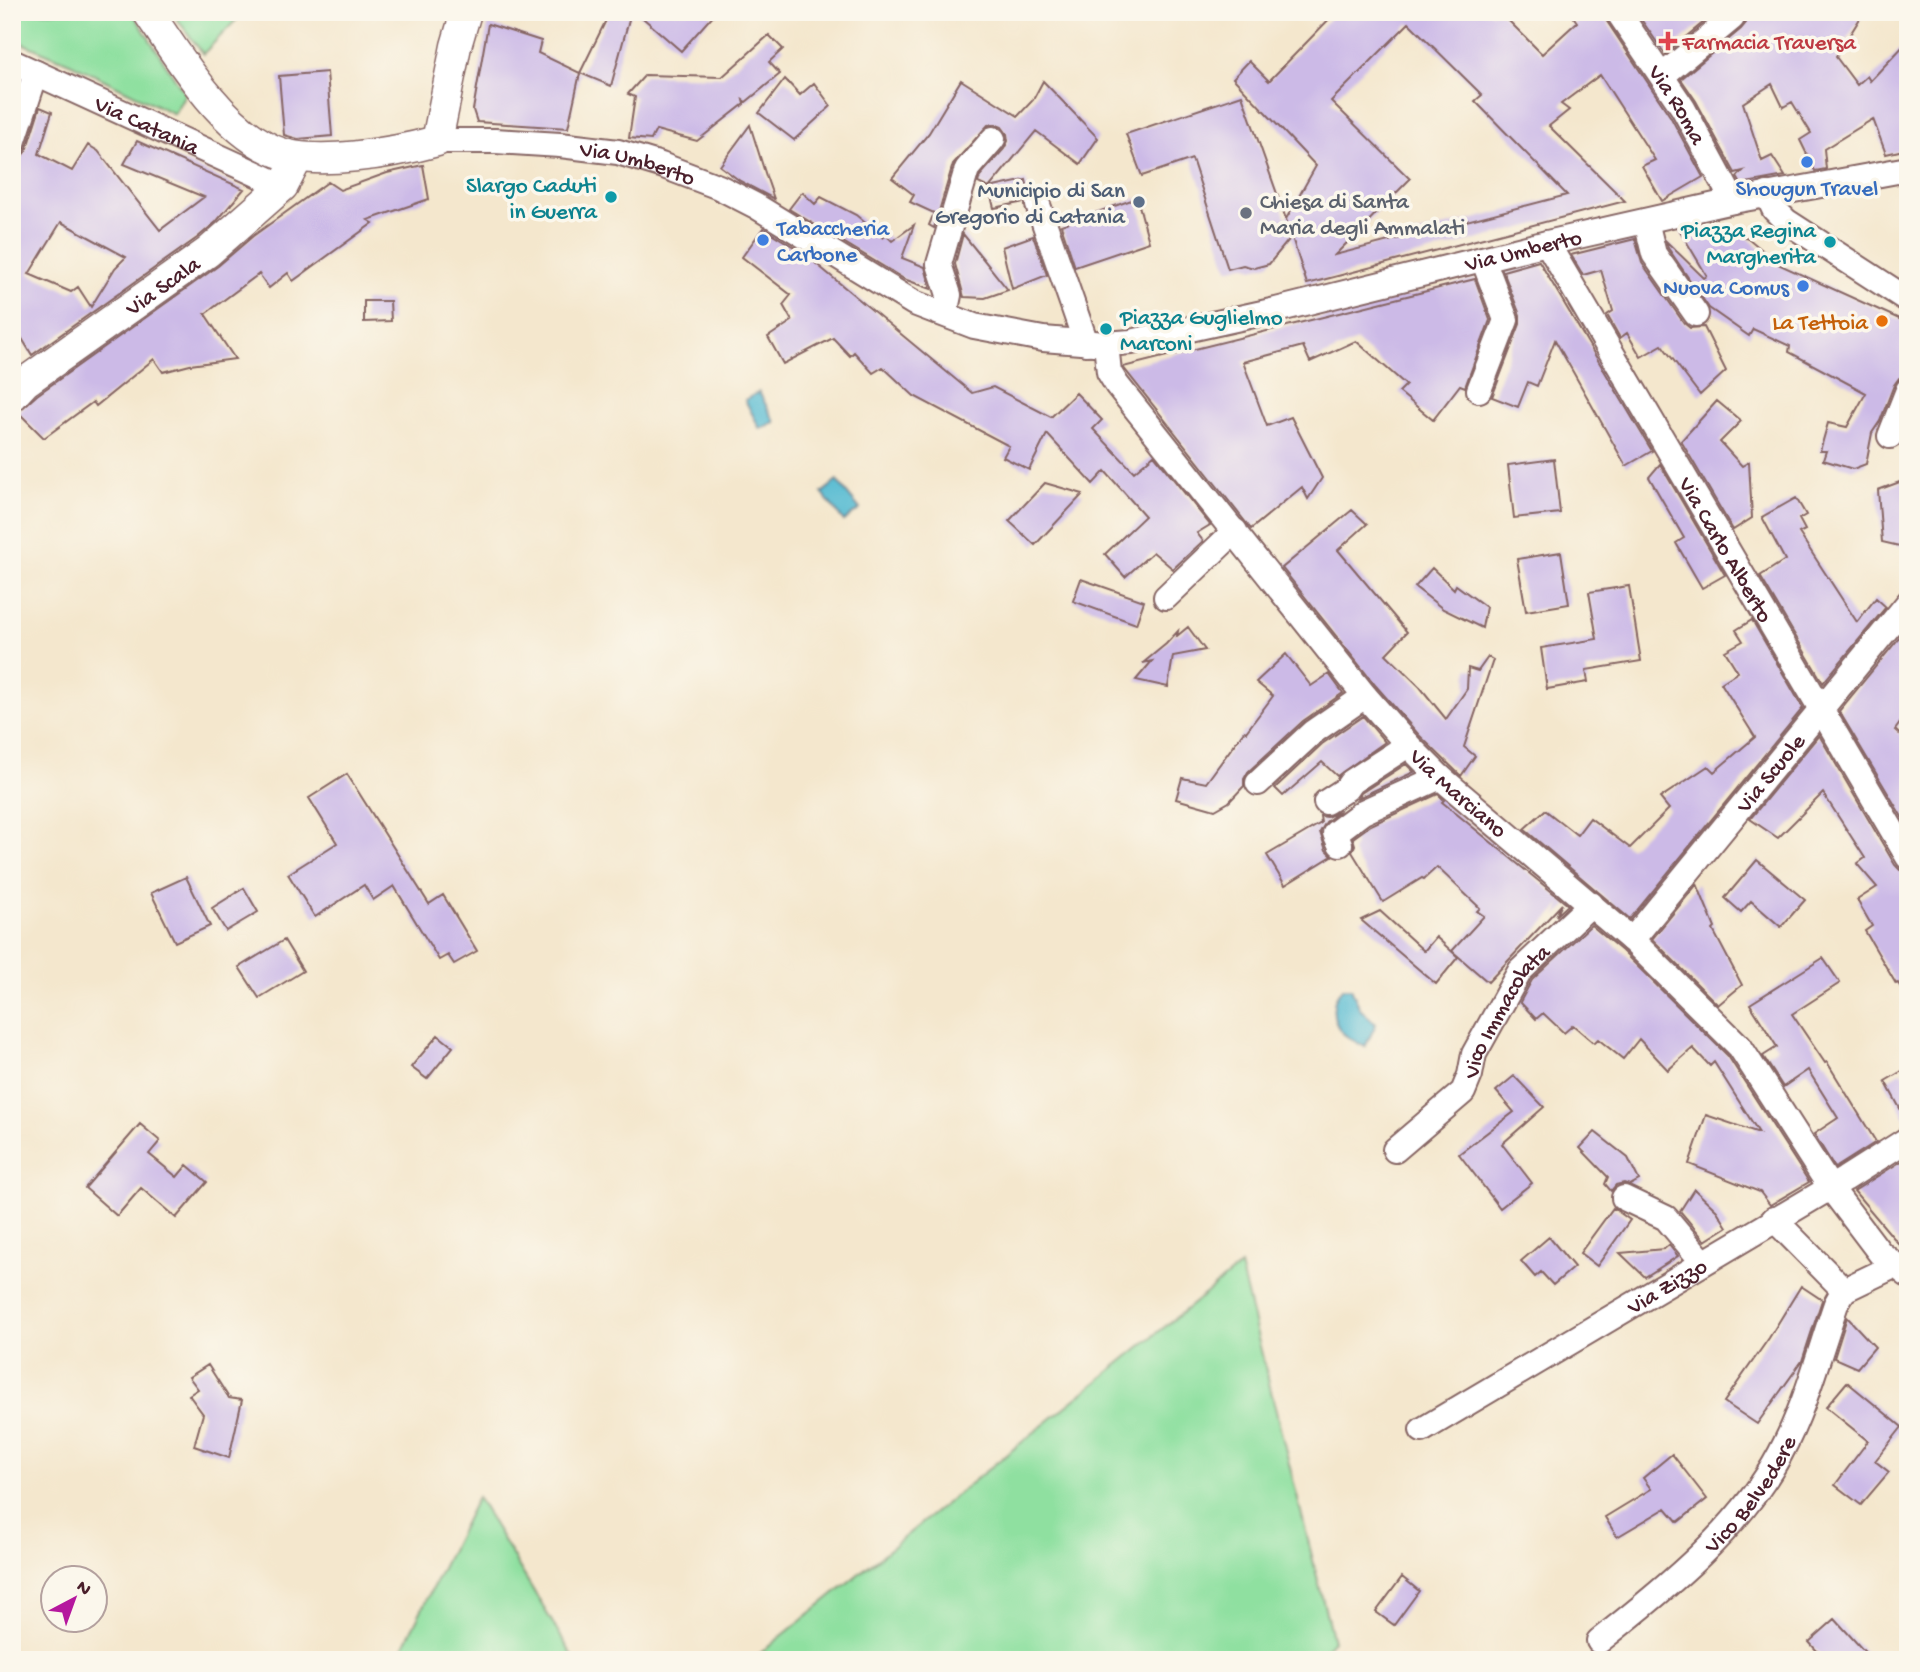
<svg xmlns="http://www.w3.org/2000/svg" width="1920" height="1672" font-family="'Gochi Hand',sans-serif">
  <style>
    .green { fill: #8fe0a0; stroke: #6c8066; stroke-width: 2 }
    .water { fill: #53bad1; stroke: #4e6c7e; stroke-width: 2 }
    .building { fill: #ccbae7; fill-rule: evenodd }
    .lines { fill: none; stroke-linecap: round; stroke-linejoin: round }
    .minor-casing { stroke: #866564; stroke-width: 28 }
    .major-casing { stroke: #866564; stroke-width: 33 }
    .minor { stroke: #fff; stroke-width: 24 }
    .major { stroke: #fff; stroke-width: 30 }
    .health-dot { fill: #e0444e; stroke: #fbf7ec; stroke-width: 2.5 }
    .shop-dot { fill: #3f7fe0; stroke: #fbf7ec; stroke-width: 2.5 }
    .culture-dot { fill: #0f9aa8; stroke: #fbf7ec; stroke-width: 2.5 }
    .service-dot { fill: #5c6f8a; stroke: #fbf7ec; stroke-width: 2.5 }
    .worship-dot { fill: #6b7280; stroke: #fbf7ec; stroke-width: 2.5 }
    .food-dot { fill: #e8710a; stroke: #fbf7ec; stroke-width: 2.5 }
    .labels { text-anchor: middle; stroke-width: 7; stroke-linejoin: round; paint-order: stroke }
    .health-label { font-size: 23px; fill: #be3a42; stroke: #fbf7ec; text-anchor: start }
    .street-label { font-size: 23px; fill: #4a1f2b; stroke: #fbf7ec }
    .culture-label { font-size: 23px; fill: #0d838f; stroke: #fbf7ec; text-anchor: end }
    .shop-label { font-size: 23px; fill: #366cbe; stroke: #fbf7ec }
    .service-label { font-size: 23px; fill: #4e5e75; stroke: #fbf7ec; text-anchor: end }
    .worship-label { font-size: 23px; fill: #5b616d; stroke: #fbf7ec; text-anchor: start }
    .food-label { font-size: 23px; fill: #c56008; stroke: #fbf7ec; text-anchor: end }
  </style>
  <rect width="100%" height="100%" fill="#fbf7ec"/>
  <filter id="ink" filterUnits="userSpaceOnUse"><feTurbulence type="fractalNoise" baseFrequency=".0143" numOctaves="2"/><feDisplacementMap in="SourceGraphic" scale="14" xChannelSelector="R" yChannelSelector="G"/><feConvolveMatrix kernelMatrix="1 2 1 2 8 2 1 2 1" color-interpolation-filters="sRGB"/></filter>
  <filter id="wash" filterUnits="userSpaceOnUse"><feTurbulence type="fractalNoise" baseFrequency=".00686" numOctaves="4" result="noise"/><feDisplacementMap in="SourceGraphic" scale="28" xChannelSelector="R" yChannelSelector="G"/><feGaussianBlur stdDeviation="1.57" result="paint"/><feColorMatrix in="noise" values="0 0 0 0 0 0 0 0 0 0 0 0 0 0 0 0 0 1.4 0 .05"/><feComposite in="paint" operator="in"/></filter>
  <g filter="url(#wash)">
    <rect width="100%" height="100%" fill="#f4e7cd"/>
    <path class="green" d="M12 12H132L185 94 174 114 72 64 12 39Z
      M172 12H244L203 54Z
      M1240 1266 1333 1641 1315 1660H752Z
      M477 1497 575 1660H397Z"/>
    <path class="water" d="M759 392 775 422 760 429 745 400Z
      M837 481 860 509 844 521 822 493Z
      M1343 988H1351L1360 1009 1376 1024 1365 1047C1357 1042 1346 1038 1340 1030 1331 1017 1331 999 1343 988Z"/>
    <g id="blocks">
      <path class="building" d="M610 12H631L611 86 580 73Z
        M636 12H716L681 51Z
        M1336 12H1500L1542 54 1577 22 1570 12H1603L1606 20 1670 116 1703 177 1662 201 1642 166 1655 160 1600 75 1561 104 1569 110 1549 126 1625 201 1307 284 1286 219 1316 166 1233 78 1249 61 1269 81ZM1409 23 1482 95 1475 101 1567 195 1335 255 1410 179 1331 101Z
        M1636 12H1716L1665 54Z
        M1745 12H1864L1836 57 1857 85 1867 76 1870 81 1908 41V149L1886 154 1873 119 1824 149 1826 169 1815 171 1800 140 1811 133 1792 102 1783 107 1772 84 1743 103 1762 161 1772 156 1785 176 1741 184 1737 177 1743 171 1735 173 1696 101 1681 79 1741 29 1746 23Z
        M488 24 541 41 538 53 580 73 568 128 477 122 473 110Z
        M769 35 783 49 769 62 780 74 746 102 743 100 744 104 697 141 656 130 651 140 629 138 635 97 628 94 645 75 722 77Z
        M327 72 332 136 298 139 284 135 279 76Z
        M785 79 800 95 814 83 831 106 794 140 759 113Z
        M961 80 1018 116 1033 100 1043 81 1098 138 1080 164 1036 131 989 188 978 183 980 176 1004 149 1008 141 1007 134 1002 127 995 124 988 125 953 164 934 228 929 225 934 213 910 202 914 195 892 178 929 133Z
        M1242 95 1292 236 1269 264 1254 268 1243 265 1228 269 1192 159 1142 176 1126 134Z
        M40 107 52 112 39 154 72 171 88 145 98 151 160 230 204 197 124 164 137 141 244 189 216 222 197 238 32 355 12 322V160L21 157 26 151ZM61 222 126 257 115 268 91 307 78 287 71 292 29 274Z
        M750 125 766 176 774 199 740 181 720 166Z
        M423 165 429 199 368 220 373 223 293 281 288 273 269 288 259 274 205 314 235 359 190 365 163 372 154 359 96 406 93 402 44 438 18 412 37 395 218 266 253 236 328 182 340 190 387 173Z
        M1026 180 1029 193 1024 202 994 208 989 188Z
        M802 192 815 204 821 197 856 215 883 238 886 235 892 241 914 225 902 258 925 267 931 289 904 279 789 209Z
        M1137 198 1149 242 1075 267 1061 225Z
        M1720 227 1748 238 1780 265 1908 323V375L1899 378 1894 385 1880 421 1872 433 1866 464 1853 469 1823 460 1826 451H1820L1828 423 1847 427 1866 393 1789 352 1790 346 1753 329 1749 336 1709 308 1668 248 1666 241 1704 278 1707 276 1679 229Z
        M763 228 802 252 972 393 993 387 1051 417 1076 393 1102 420 1093 429 1134 472 1154 455 1210 525 1197 533 1203 541 1173 569 1153 552 1125 577 1105 554 1145 516 1105 471 1093 484 1047 434 1029 470 1003 457 1009 446 914 396 883 367 873 373 854 352 850 356 833 338 783 364 768 337 792 321 783 305 791 295 742 257Z
        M963 234 984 260 1008 290 985 298 964 297 955 264Z
        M1033 236 1047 275 1012 289 1002 247Z
        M1635 239 1642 263 1684 323 1690 328 1704 327 1726 371 1700 395 1662 345 1641 357 1627 333 1620 338 1607 315 1613 311 1601 270 1583 275 1571 255Z
        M1539 261 1652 451 1626 466 1555 340 1537 386 1528 382 1518 407 1492 397 1520 324V315L1503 271Z
        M1475 279 1490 320 1465 387 1460 385 1433 420 1399 392 1406 385 1356 341 1310 362 1303 346 1243 362 1267 426 1291 417 1322 478 1308 499 1302 487 1251 529 1123 367Z
        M364 301H390L391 321 364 322Z
        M1717 401 1741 421 1720 442 1742 466 1749 462 1752 518 1733 530 1681 441Z
        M1554 459 1560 513 1514 518 1508 465Z
        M1660 464 1725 575 1702 588 1676 543 1684 538 1649 477Z
        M1908 479V548L1882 542 1878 490Z
        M1045 483 1083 494 1035 545 1009 521Z
        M1796 498 1806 515 1799 519 1805 530 1799 533 1857 622 1876 598 1886 607 1823 683 1760 576 1785 560 1762 517Z
        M1352 510 1367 524 1338 550 1407 632 1386 654 1420 687 1446 719 1467 689 1468 668 1478 671 1488 657 1493 660 1464 747 1475 756 1461 776 1419 735 1376 686 1282 568Z
        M1561 552 1569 604 1526 611 1517 559Z
        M1432 568 1454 589 1456 585 1486 607 1482 628 1443 609 1415 587Z
        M1081 579 1144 601 1136 624 1073 601Z
        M1629 586 1641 661 1586 670 1588 682 1547 689 1541 648 1597 639 1589 592Z
        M1752 620 1803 708 1630 919 1524 829 1545 810 1577 835 1590 818 1630 848 1669 809 1660 798 1708 766 1714 772 1755 737 1721 683 1738 672 1725 651 1743 641 1736 630Z
        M1188 627 1205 650 1173 656 1168 687 1136 680 1152 661 1143 663 1166 644 1178 631 1177 636Z
        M1908 627V712L1895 730 1908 742V827L1839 711Z
        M1286 654 1311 686 1329 674 1343 693 1303 721 1248 772 1244 779V786L1229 802 1215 810 1176 799 1182 778 1206 783 1244 731 1246 732 1273 696 1256 682Z
        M1363 716 1385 742 1337 776 1322 762 1283 796 1275 788 1322 744Z
        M1819 735 1895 865 1900 870 1908 872V999L1898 983 1896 984 1865 931 1872 926 1857 900 1877 887 1857 864 1865 858 1823 793 1778 838 1750 819Z
        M1406 764 1414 772 1358 798 1361 793Z
        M347 774 429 904 443 895 477 951 454 964 448 955 439 960 394 886 373 900 364 885 315 917 288 874 337 843 309 798Z
        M1438 794 1444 800 1442 802 1568 905 1556 916 1562 904 1488 982 1452 951 1484 916 1477 911 1480 908 1437 867 1424 879 1422 878 1383 902 1352 852 1355 845 1353 838 1371 825Z
        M1340 811 1326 822 1320 832 1326 850 1332 856 1285 885 1267 855 1321 823 1320 816 1327 817Z
        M1757 860 1805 900 1781 927 1751 901 1741 912 1725 898Z
        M186 877 210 926 175 942 151 893Z
        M1697 884 1715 928 1713 930 1742 985 1718 1005 1652 939Z
        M244 888 258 912 226 931 212 908Z
        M1380 911 1424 951 1436 937 1458 957 1436 984 1361 920Z
        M1591 925 1622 951 1728 1056 1809 1182 1770 1205 1760 1192 1689 1164 1706 1115 1759 1133 1714 1062 1710 1066 1693 1048 1668 1070 1639 1039 1623 1059 1598 1039 1594 1043 1573 1025 1564 1033 1543 1013 1536 1019 1520 1002 1532 980Z
        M284 940 303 971 259 998 239 967Z
        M1823 958 1840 983 1792 1014 1825 1063 1827 1062 1876 1142 1835 1168 1814 1134 1838 1118 1808 1070 1783 1087 1763 1056 1777 1047 1750 1004Z
        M438 1035 453 1047 427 1079 411 1067Z
        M1902 1071 1908 1081V1123L1885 1081Z
        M1514 1076 1544 1107 1502 1144 1532 1183 1500 1208 1459 1154 1514 1112 1496 1091Z
        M140 1124 160 1141 149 1154 177 1177 187 1165 207 1182 176 1218 141 1188 117 1216 85 1188Z
        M1595 1132 1628 1158 1639 1180 1630 1185 1624 1183 1616 1185 1611 1191 1605 1184 1608 1177 1580 1148Z
        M1908 1157V1255L1854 1191Z
        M1694 1189 1717 1211 1727 1227 1705 1241 1680 1211Z
        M1613 1208 1630 1220 1597 1266 1580 1253Z
        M1549 1237 1574 1267 1553 1285 1541 1272 1535 1277 1521 1261Z
        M1669 1245 1678 1256 1645 1277 1620 1253 1664 1249Z
        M1801 1286 1822 1300 1802 1361 1757 1424 1724 1402 1769 1338Z
        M1847 1317 1875 1347 1857 1368 1834 1358Z
        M208 1365 229 1398 242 1400 229 1458 194 1446 203 1414 189 1395 198 1389 189 1377Z
        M1847 1382 1902 1427 1875 1461 1889 1472 1861 1505 1835 1485 1868 1441 1826 1407Z
        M1672 1454 1707 1499 1678 1522 1666 1508 1617 1537 1605 1517 1651 1489 1643 1478Z
        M1402 1577 1419 1591 1394 1625 1376 1612Z
        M1835 1619 1872 1660H1825L1809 1642Z"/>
    </g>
  </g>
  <g filter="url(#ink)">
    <use href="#blocks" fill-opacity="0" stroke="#866564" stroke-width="2"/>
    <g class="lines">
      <defs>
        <g id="minor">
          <path id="s1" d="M1618 12 1683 108 1733 201"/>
          <path id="s2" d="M12 62 283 186"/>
          <path d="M1662 76 1732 18"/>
          <path id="s3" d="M437 141H495L560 145 618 152 661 165 719 187 756 206 914 303 974 326 1043 339 1106 344 1131 342 1276 310 1547 243 1733 201 1908 169"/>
          <path d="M12 146 36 73"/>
          <path d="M1767 194 1774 209 1786 221 1908 300"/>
          <path d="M1038 205 1086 343"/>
          <path d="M1646 221 1654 254 1696 314"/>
          <path id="s4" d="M1547 243 1908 857"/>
          <path d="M945 314 949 295 939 264 967 169 993 139"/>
          <path id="s5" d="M1106 344 1109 372 1117 385 1365 696 1408 745 1440 777 1632 940 1740 1047 1830 1187 1880 1253 1908 1275"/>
          <path d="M1479 390 1506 320 1483 259"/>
          <path d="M1890 436 1908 390"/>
          <path d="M1166 597 1235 531"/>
          <path d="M1258 783 1313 732 1365 696"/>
          <path d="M1326 802 1346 789 1351 782 1408 745"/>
          <path d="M1340 844 1335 833 1363 812 1440 777"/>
          <path id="s6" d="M1632 940 1908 603"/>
          <path id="s7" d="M1395 1150 1463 1092 1470 1075 1474 1054 1520 971 1591 904"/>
          <path d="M1624 1198 1666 1218 1703 1262"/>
          <path d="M1774 1219 1844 1290 1896 1265"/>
          <path id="s8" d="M1422 1430 1845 1179 1908 1139"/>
          <path id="s9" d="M1599 1641C1664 1590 1741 1528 1780 1454 1805 1408 1819 1353 1836 1304L1844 1290"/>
        </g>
        <g id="major">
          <path d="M148 12C179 58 221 127 273 150 312 168 397 152 437 141L456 46 466 12"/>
          <path id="s10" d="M12 396 25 382 208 252 283 186 298 157"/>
        </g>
      </defs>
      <use href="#minor" class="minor-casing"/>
      <use href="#major" class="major-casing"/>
      <use href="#minor" class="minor"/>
      <use href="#major" class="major"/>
    </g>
  </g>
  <path class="health-dot" d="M1664.5 30.5h7v7h7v7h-7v7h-7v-7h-7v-7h7z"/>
  <g class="shop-dot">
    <circle cx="1807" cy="162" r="7"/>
    <circle cx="763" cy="240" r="7"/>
    <circle cx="1803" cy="286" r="7"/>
  </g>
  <g class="culture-dot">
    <circle cx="611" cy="197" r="7"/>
    <circle cx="1830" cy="242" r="7"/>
    <circle cx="1106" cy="329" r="7"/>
  </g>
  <circle class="service-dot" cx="1139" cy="202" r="7"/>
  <circle class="worship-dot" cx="1246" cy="213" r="7"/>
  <circle class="food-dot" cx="1882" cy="321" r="7"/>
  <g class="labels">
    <g class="health-label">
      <text x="1682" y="49">Farmacia Traversa</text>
    </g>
    <g class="street-label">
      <text dy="8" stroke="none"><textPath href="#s1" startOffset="110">Via Roma</textPath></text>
      <text dy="8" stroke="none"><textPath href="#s2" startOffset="149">Via Catania</textPath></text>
      <text dy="8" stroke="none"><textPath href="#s3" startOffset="203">Via Umberto</textPath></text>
      <text dy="8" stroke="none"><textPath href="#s3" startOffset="1141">Via Umberto</textPath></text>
      <text dy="8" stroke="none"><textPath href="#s10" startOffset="187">Via Scala</textPath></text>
      <text dy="8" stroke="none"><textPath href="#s4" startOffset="355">Via Carlo Alberto</textPath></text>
      <text dy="8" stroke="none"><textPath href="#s6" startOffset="217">Via Scuole</textPath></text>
      <text dy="8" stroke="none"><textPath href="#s5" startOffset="576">Via Marciano</textPath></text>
      <text dy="8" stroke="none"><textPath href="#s7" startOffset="182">Vico Immacolata</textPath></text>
      <text dy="8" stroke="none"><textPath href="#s8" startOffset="284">Via Zizzo</textPath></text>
      <text dy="8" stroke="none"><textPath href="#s9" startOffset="212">Vico Belvedere</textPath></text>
    </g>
    <g class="culture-label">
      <text x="597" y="192">Slargo Caduti<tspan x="597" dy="26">in Guerra</tspan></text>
      <text x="1816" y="237">Piazza Regina<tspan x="1816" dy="26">Margherita</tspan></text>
      <text x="1120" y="324" text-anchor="start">Piazza Guglielmo<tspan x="1120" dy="26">Marconi</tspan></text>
    </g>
    <g class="shop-label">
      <text x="1807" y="195">Shougun Travel</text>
      <text x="777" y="235" text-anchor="start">Tabaccheria<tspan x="777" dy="26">Carbone</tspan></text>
      <text x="1789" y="294" text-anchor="end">Nuova Comus</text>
    </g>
    <g class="service-label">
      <text x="1125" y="197">Municipio di San<tspan x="1125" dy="26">Gregorio di Catania</tspan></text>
    </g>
    <g class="worship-label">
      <text x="1260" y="208">Chiesa di Santa<tspan x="1260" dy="26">Maria degli Ammalati</tspan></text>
    </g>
    <g class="food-label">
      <text x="1868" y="329">La Tettoia</text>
    </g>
  </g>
  <rect width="1920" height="1672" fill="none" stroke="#fbf7ec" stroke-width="42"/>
  <g transform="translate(74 1599) rotate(41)"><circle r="33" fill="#fbf7ec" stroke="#b4a19f" stroke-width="2"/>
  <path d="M0-5L12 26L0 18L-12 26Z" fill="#b5179e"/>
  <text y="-10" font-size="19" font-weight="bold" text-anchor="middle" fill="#4a1f2b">N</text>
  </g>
</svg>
